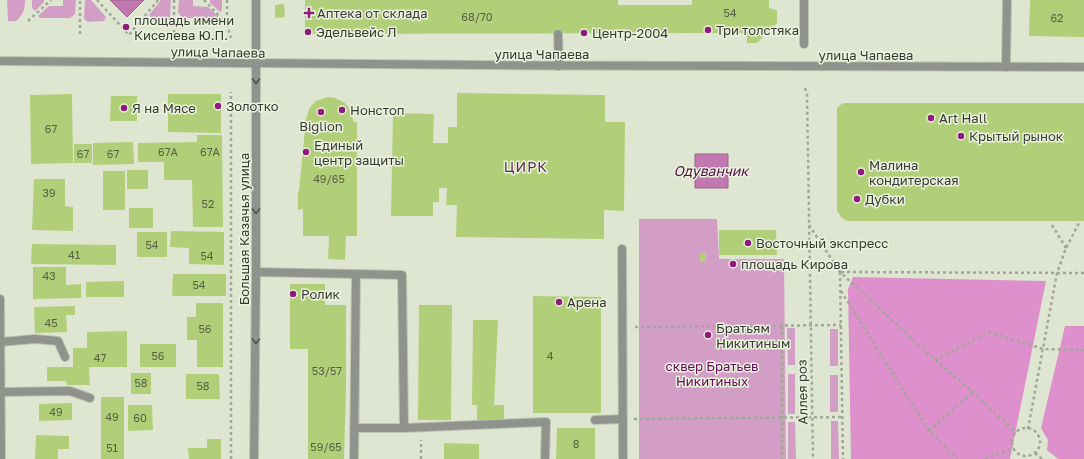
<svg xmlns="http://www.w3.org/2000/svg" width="1084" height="459" font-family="'Golos Text',sans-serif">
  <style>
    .green { fill: #d39ec6 }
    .forest { fill: #dd90cb }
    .water { fill: #c177b0; stroke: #98658a }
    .building { fill: #b1cf78 }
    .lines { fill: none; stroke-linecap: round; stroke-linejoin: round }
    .service-casing { stroke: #bdc4b2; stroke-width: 10 }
    .pedestrian-casing { stroke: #bdc4b2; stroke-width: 10 }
    .minor-casing { stroke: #bdc4b2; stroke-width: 10 }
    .tertiary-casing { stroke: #bdc4b2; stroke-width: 10 }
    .path { stroke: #a1a798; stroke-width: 2.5; stroke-dasharray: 3 3; stroke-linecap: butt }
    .service { stroke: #8f938b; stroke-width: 8 }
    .pedestrian { stroke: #8f938b; stroke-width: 8 }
    .minor { stroke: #8f938b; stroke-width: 8 }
    .tertiary { stroke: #8f938b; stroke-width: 8 }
    .oneway { stroke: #4d5049 }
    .poi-dot { fill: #8e1b7c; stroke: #ebf3df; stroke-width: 1.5 }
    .labels { text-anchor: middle; stroke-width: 3; stroke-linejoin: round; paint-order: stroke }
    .number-label { font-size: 11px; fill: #565f44 }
    .poi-label { font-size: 13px; fill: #373a33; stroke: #ebf3df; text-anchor: start }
    .street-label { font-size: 13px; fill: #373a33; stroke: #ebf3df }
    .park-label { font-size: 13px; fill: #650757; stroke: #ebf3df }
    .neighbourhood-label { font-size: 14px; letter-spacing: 1px; fill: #622b57; stroke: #ebf3df }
    .water-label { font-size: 14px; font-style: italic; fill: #55124a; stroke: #ebf3df }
  </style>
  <rect width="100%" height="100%" fill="#dee6d2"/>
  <path class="green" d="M7 0H25C25 10 23 15 16 21H8Z
    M32 0H44V2L35 11 32 8Z
    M63 0H76L75 14 70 18H40L38 16 49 6H63Z
    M86 0H91L106 17 104 21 88 22 84 19 85 1Z
    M161 0H171L170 17 167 19 152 18 149 15Z
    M179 0H193V6L208 7 218 16V18H182L178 12Z
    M210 0H222V10L220 12 210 3Z
    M639 219H717L719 259H784L786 459H639Z
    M787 328H795V365H788Z
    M830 329H838V366H830Z
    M788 374H795V414H788Z
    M830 375H838V412H830Z
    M831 421H838L839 459H831Z
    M788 422H795L796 459H788Z"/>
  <path class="forest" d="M853 277 1046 281 1010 459H851L848 289Z
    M1065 326H1084V459H1058L1047 450 1048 440 1041 428Z"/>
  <path class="water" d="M110 0H144L127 17Z
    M695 154H728V188H695Z"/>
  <path class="building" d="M305 0H618V5H692V0H769V8L777 10V23L757 43H747V33L305 34Z
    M1030 0H1084V37L1029 36Z
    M284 4 285 17 275 18V5Z
    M457 93 605 95V122H625L624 211 604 210V239L456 237 457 205H446L447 188H439V202H433V216H391L393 113 434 114 433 143H448V127H457Z
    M72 94 73 163 31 164 30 95Z
    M168 94H221V133L168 132Z
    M111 96H137V121H110Z
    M328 97 335 98 345 103 349 108 354 122H357V236H346L345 260 328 259 329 236H303V209L298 210V191H299L306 119 310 107 316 101Z
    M844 103H1084V221H847L842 218 837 211V108L840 105Z
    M197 135H222L223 227H193L192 180H164V162H138V143L197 142Z
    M133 142 134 164 93 165V143Z
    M74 144H92V163H74Z
    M127 170H148V189H127Z
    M103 171H125V210H103Z
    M34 179H65V206L73 207V231L32 230Z
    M129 208H153V228H129Z
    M719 230H776L777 255H719Z
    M171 231 224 232V265L189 264V248L170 247Z
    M137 232H167V257H137Z
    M32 244 116 245V265L31 264Z
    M700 253H706V262H700Z
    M33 267H66V285L81 284V298L33 299Z
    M173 274H226V296H172Z
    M124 281V297H86V282Z
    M290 284H325V305H346V392L344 459H308V349H290Z
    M533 296 601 297V413H533Z
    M196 303H223V367H197V340H187V317H196Z
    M419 305H452L451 420H418Z
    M75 306V315H66L67 332 35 333 34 307Z
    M473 320H498L494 405H504V420H477V405H472Z
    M127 331V367H89L90 385H67L66 381H47V367H73V348H87V332Z
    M140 344H176V367H140Z
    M131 373H151V394H131Z
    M186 374H219L220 399H186Z
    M101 397H124V459H101Z
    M72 403V420L39 421V404Z
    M128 405H152L153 430 128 431Z
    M557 428H595V459H556Z
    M36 435 69 436V449H58V459H35Z
    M207 439H221V459H189L188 448H207Z
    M444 443 479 444V459H444Z"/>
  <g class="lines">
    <defs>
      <path id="service" d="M558 34 559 66
        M256 272 356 274 354 459
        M356 274 402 275 404 428
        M0 342 35 339 58 341 65 357
        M1 392 70 391 90 398
        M595 420 623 419
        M354 428H404L546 422 545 459"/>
      <path id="pedestrian" d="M804 0V44"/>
      <path id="minor" d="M1006 67 1007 0
        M622 249 623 459
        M0 299 1 459
        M254 459 256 272V0"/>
      <path id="tertiary" d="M0 61C361 66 723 66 1084 67"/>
    </defs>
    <use href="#service" class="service-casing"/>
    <use href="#pedestrian" class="pedestrian-casing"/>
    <use href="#minor" class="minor-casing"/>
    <use href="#tertiary" class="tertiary-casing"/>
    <path class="path" d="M97 0 129 35 158 0
      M174 0V35
      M204 0 227 24
      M227 0V24L231 38
      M28 21 51 0
      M80 34V0
      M805 88 807 94 813 459
      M809 225 840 272 935 360 973 392 1016 433
      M1052 225 1066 248
      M840 272 843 459
      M841 272 1084 273
      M841 291 929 431 957 459
      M782 326V459
      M635 327 841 325
      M935 360 989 332 1043 349 1084 350
      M634 419 842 417
      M1012 442a14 14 0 1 1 28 0a14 14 0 1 1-28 0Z
      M1028 429 1057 273 1066 248 1080 221
      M929 431 973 392
      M1035 453 1042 459
      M231 459V92
      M421 459V440
      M985 459 1014 448"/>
    <use href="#service" class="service"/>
    <use href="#pedestrian" class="pedestrian"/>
    <use href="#minor" class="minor"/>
    <use href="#tertiary" class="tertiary"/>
  </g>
  <defs><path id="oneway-chevron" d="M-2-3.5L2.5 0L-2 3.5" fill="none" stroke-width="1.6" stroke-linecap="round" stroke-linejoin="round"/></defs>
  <g class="oneway">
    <use href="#oneway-chevron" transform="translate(256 81) rotate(91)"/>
    <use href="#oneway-chevron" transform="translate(256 211) rotate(90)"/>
    <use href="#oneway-chevron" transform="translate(256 341) rotate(91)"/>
  </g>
  <g class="poi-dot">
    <path d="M307 7h4v4h4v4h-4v4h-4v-4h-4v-4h4z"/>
    <circle cx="126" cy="27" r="4"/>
    <circle cx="708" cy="30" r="4"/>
    <circle cx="308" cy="32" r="4"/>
    <circle cx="584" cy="33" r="4"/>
    <circle cx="218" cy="106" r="4"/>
    <circle cx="124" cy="108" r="4"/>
    <circle cx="342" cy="110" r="4"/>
    <circle cx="321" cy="112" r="4"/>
    <circle cx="931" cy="118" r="4"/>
    <circle cx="961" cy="136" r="4"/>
    <circle cx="306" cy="152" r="4"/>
    <circle cx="861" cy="172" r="4"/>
    <circle cx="857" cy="199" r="4"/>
    <circle cx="748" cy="243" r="4"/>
    <circle cx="733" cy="264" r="4"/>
    <circle cx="293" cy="294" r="4"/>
    <circle cx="559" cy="302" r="4"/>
    <circle cx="708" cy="335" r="4"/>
  </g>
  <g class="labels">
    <g class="number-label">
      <text x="730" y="17">54</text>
      <text x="477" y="21">68/70</text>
      <text x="1057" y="22">62</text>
      <text x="51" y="133">67</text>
      <text x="168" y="156">67А</text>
      <text x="210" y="156">67А</text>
      <text x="83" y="158">67</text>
      <text x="113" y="158">67</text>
      <text x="329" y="183">49/65</text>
      <text x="49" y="197">39</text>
      <text x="208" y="208">52</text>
      <text x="152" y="249">54</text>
      <text x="74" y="259">41</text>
      <text x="207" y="260">54</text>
      <text x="49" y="280">43</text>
      <text x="199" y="289">54</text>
      <text x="51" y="327">45</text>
      <text x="205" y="333">56</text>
      <text x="158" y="360">56</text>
      <text x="550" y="360">4</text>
      <text x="100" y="362">47</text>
      <text x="327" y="375">53/57</text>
      <text x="141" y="387">58</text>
      <text x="203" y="390">58</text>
      <text x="56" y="416">49</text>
      <text x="112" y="421">49</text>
      <text x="140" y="422">60</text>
      <text x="576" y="448">8</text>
      <text x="326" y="451">59/65</text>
      <text x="112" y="452">51</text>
    </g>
    <g class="poi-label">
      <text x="317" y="18">Аптека от склада</text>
      <text x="134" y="25">площадь имени<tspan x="134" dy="15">Киселева Ю.П.</tspan></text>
      <text x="716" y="35">Три толстяка</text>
      <text x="316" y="37">Эдельвейс Л</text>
      <text x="592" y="38">Центр-2004</text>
      <text x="226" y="111">Золотко</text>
      <text x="132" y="113">Я на Мясе</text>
      <text x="350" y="115">Нонстоп</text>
      <text x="939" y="123">Art Hall</text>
      <text x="321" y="131" text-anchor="middle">Biglion</text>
      <text x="969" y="141">Крытый рынок</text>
      <text x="314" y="150">Единый<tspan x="314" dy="15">центр защиты</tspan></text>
      <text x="869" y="170">Малина<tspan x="869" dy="15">кондитерская</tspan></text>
      <text x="865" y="204">Дубки</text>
      <text x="756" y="248">Восточный экспресс</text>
      <text x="741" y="269">площадь Кирова</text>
      <text x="301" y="299">Ролик</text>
      <text x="567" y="307">Арена</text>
      <text x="716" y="333">Братьям<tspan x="716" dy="15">Никитиным</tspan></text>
    </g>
    <g class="street-label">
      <text transform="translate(218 52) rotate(1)" y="5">улица Чапаева</text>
      <text x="542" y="59">улица Чапаева</text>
      <text x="866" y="60">улица Чапаева</text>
      <text transform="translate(244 229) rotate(-90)" y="5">Большая Казачья улица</text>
      <text transform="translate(802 392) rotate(-91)" y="5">Аллея роз</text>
    </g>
    <g class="park-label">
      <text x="712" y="371">сквер Братьев<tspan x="712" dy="15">Никитиных</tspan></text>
    </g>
    <g class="neighbourhood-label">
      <text x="526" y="172">ЦИРК</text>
    </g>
    <g class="water-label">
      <text x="711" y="176">Одуванчик</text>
    </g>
  </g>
</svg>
